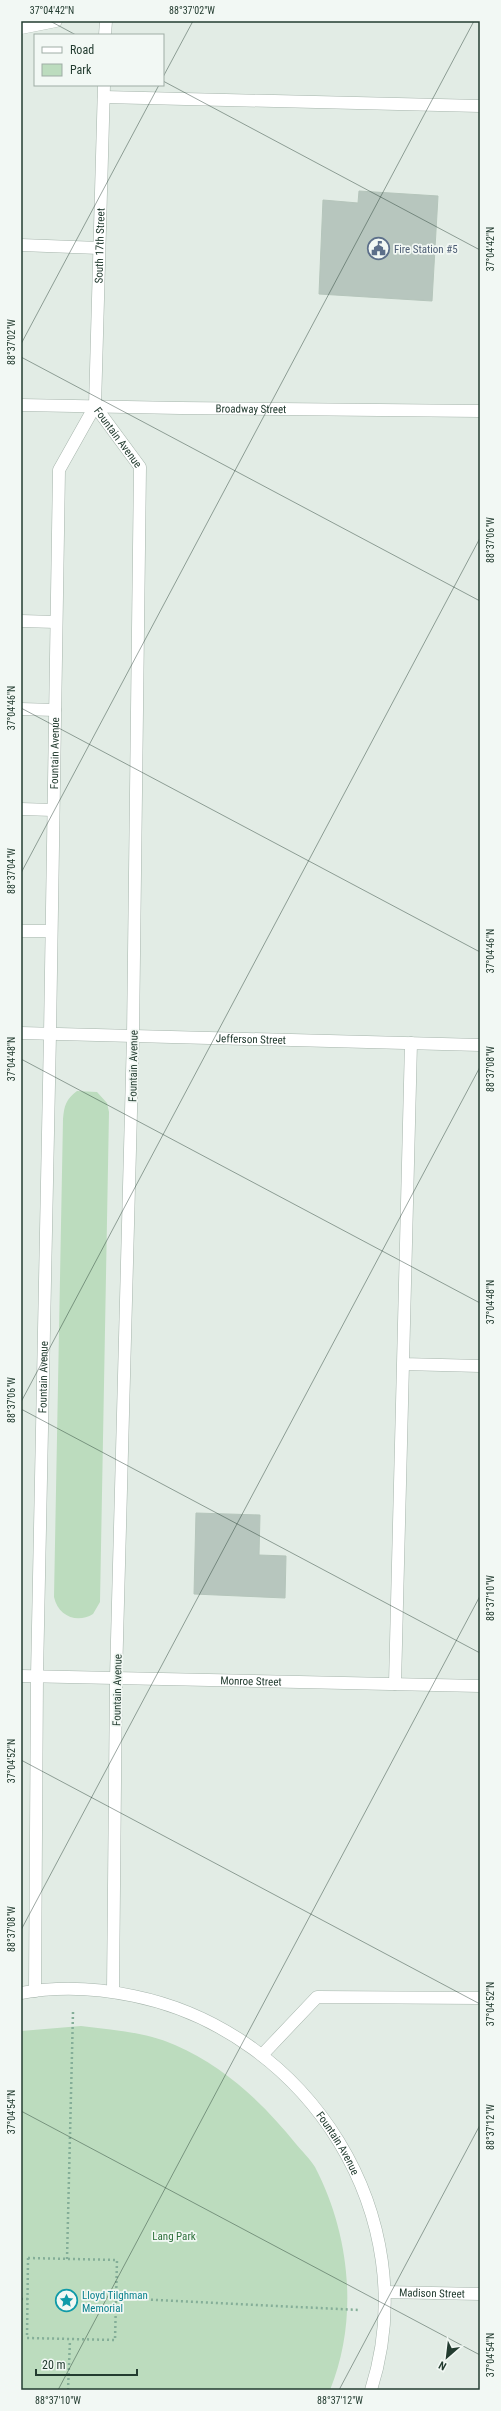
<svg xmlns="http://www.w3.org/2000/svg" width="501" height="2411" font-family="'Roboto Condensed',sans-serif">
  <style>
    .green { fill: #bcdcbe }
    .building { fill: #b7c6be; stroke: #b5c5bb }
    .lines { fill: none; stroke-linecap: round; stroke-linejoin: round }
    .lane-casing { stroke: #a5b4ab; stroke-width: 13 }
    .street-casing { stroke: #a5b4ab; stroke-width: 13 }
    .path { stroke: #84ae98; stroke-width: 2.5; stroke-dasharray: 2 3; stroke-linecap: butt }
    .lane { stroke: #fff; stroke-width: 12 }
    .street { stroke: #fff; stroke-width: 12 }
    .ticks { fill: none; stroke: #233c30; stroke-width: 1; stroke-opacity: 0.45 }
    .labels { text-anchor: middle; stroke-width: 3.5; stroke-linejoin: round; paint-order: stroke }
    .street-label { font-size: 11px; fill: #233c30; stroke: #f2f8f4 }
    .service-label { font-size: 11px; fill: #4e5e75; stroke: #f2f8f4; text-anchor: start }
    .park-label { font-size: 11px; fill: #2f713c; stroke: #f2f8f4 }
    .culture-label { font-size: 11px; fill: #0d838f; stroke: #f2f8f4; text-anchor: start }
    .neatline { fill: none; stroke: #233c30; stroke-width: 1.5 }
    .ticks-label { font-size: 10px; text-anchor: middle; fill: #233c30 }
  </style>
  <rect width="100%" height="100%" fill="#e2ece5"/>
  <path class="green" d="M77 1091 97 1092 107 1103 109 1112 100 1602 93 1614C77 1624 58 1616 54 1597L63 1119C64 1106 66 1099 77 1091Z
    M81 2026C113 2030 146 2032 175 2045 224 2066 263 2103 296 2144 302 2151 310 2159 315 2167 350 2234 359 2319 330 2390H21V2031Z"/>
  <path class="building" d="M359 191 438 196 432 301 319 294 323 200 358 203Z
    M196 1513 260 1515 259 1555 286 1556 285 1598 194 1594Z"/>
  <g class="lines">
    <defs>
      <path id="lane" d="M21 28 56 21
        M104 97 480 106
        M21 245 99 248
        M21 621 56 622
        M21 709 55 710
        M21 809 53 810
        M21 931H51
        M403 1364 480 1366
        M395 1684 411 1043
        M262 2055 317 1997 480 1998"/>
      <g id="street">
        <path d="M105 35 106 21"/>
        <path id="s1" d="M21 405 180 408 480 411"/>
        <path id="s2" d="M95 406 140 467 133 1036 116 1678 113 1991"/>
        <path id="s3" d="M21 1033 480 1045"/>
        <path id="s4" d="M21 1676 480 1686"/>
        <path id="s5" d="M35 1991 37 1676 50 1034 59 470 95 406 104 85"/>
        <path id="s6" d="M21 1993C59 1986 97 1988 134 1996 309 2032 426 2217 371 2390"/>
        <path id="s7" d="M385 2292 480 2294"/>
      </g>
    </defs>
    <use href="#lane" class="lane-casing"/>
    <use href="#street" class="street-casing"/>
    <path class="path" d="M28 2258 117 2260 115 2340 27 2338Z
      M67 2259 73 2012
      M116 2298 359 2310
      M21 2299H28
      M68 2390 70 2340"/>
    <use href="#lane" class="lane"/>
    <use href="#street" class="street"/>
  </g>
  <path class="ticks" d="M50 21 76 35M163 77 193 21M163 81 480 250M21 344 159 85M21 357 480 601M21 708 480 952M21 873 474 21M21 1059 480 1303M21 1402 480 538M21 1409 480 1653M21 1760 480 2004M21 1930 480 1067M21 2111 480 2355M58 2390 480 1596M339 2390 480 2125"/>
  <defs>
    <symbol id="civic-ring" viewBox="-11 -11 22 22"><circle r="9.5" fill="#f2f8f4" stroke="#5c6f8a" stroke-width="1.5"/><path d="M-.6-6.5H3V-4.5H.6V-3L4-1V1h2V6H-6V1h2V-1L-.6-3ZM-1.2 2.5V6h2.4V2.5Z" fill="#5c6f8a"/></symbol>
    <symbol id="sight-ring" viewBox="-11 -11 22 22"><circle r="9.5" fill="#f2f8f4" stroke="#0f9aa8" stroke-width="1.5"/><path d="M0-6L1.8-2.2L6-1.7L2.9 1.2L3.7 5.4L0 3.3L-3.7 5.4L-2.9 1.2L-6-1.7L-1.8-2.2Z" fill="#0f9aa8"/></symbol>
  </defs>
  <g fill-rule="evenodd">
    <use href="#civic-ring" x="366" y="236" width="25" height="25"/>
    <use href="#sight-ring" x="54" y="2288" width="25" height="25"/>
  </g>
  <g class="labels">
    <g class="street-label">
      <text dy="4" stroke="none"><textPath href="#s5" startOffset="1755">South 17th Street</textPath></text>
      <text dy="4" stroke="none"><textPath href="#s1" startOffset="230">Broadway Street</textPath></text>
      <text dy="4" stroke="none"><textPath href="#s2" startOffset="39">Fountain Avenue</textPath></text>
      <text dy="4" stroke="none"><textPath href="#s5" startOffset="1238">Fountain Avenue</textPath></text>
      <text dy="4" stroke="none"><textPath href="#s3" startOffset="230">Jefferson Street</textPath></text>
      <text transform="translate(133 1066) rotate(-89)" y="4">Fountain Avenue</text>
      <text dy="4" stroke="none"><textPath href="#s5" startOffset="614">Fountain Avenue</textPath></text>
      <text dy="4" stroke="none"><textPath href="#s4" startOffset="230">Monroe Street</textPath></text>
      <text transform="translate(117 1690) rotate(-89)" y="4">Fountain Avenue</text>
      <text dy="4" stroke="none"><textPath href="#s6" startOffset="373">Fountain Avenue</textPath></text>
      <text dy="4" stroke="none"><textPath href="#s7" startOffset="47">Madison Street</textPath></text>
    </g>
    <g class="service-label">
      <text x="394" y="253">Fire Station #5</text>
    </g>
    <g class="park-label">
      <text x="174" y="2240">Lang Park</text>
    </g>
    <g class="culture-label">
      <text x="82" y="2299">Lloyd Tilghman<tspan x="82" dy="13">Memorial</tspan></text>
    </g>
  </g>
  <rect width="501" height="2411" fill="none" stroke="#f2f8f4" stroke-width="44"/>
  <rect x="34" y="34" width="130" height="52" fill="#f2f8f4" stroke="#9fada6"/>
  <rect x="42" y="47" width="20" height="6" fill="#ffffff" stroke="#9fada6"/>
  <text x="70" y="54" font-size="12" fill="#233c30">Road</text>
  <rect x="42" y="64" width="20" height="12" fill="#bcdcbe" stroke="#9fada6"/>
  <text x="70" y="74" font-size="12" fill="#233c30">Park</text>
  <g transform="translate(447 2357) rotate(208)" stroke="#f2f8f4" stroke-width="3" paint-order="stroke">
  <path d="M0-3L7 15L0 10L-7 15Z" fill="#233c30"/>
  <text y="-6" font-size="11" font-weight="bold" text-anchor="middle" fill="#233c30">N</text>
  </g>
  <path d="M36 2369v6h101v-6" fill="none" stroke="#233c30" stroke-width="2"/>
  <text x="42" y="2369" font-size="12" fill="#233c30" stroke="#f2f8f4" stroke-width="3" paint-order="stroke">20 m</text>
  <rect x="22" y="22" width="457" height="2367" class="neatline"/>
  <g class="ticks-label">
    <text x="52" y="14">37°04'42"N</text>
    <text x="192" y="14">88°37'02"W</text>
    <text transform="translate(490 249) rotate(-90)" y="4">37°04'42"N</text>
    <text transform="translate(11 342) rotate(-90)" y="4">88°37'02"W</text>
    <text transform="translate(490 540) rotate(-90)" y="4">88°37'06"W</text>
    <text transform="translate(11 708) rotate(-90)" y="4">37°04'46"N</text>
    <text transform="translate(11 871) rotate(-90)" y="4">88°37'04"W</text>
    <text transform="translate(490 951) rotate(-90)" y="4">37°04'46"N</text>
    <text transform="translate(11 1059) rotate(-90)" y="4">37°04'48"N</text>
    <text transform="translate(490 1069) rotate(-90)" y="4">88°37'08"W</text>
    <text transform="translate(490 1302) rotate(-90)" y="4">37°04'48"N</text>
    <text transform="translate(11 1400) rotate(-90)" y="4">88°37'06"W</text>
    <text transform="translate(490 1598) rotate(-90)" y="4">88°37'10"W</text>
    <text transform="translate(11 1761) rotate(-90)" y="4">37°04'52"N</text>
    <text transform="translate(11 1929) rotate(-90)" y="4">88°37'08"W</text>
    <text transform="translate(490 2004) rotate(-90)" y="4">37°04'52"N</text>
    <text transform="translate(11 2112) rotate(-90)" y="4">37°04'54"N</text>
    <text transform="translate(490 2127) rotate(-90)" y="4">88°37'12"W</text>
    <text transform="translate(490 2355) rotate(-90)" y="4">37°04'54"N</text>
    <text x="58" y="2404">88°37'10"W</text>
    <text x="340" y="2404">88°37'12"W</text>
  </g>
</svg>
